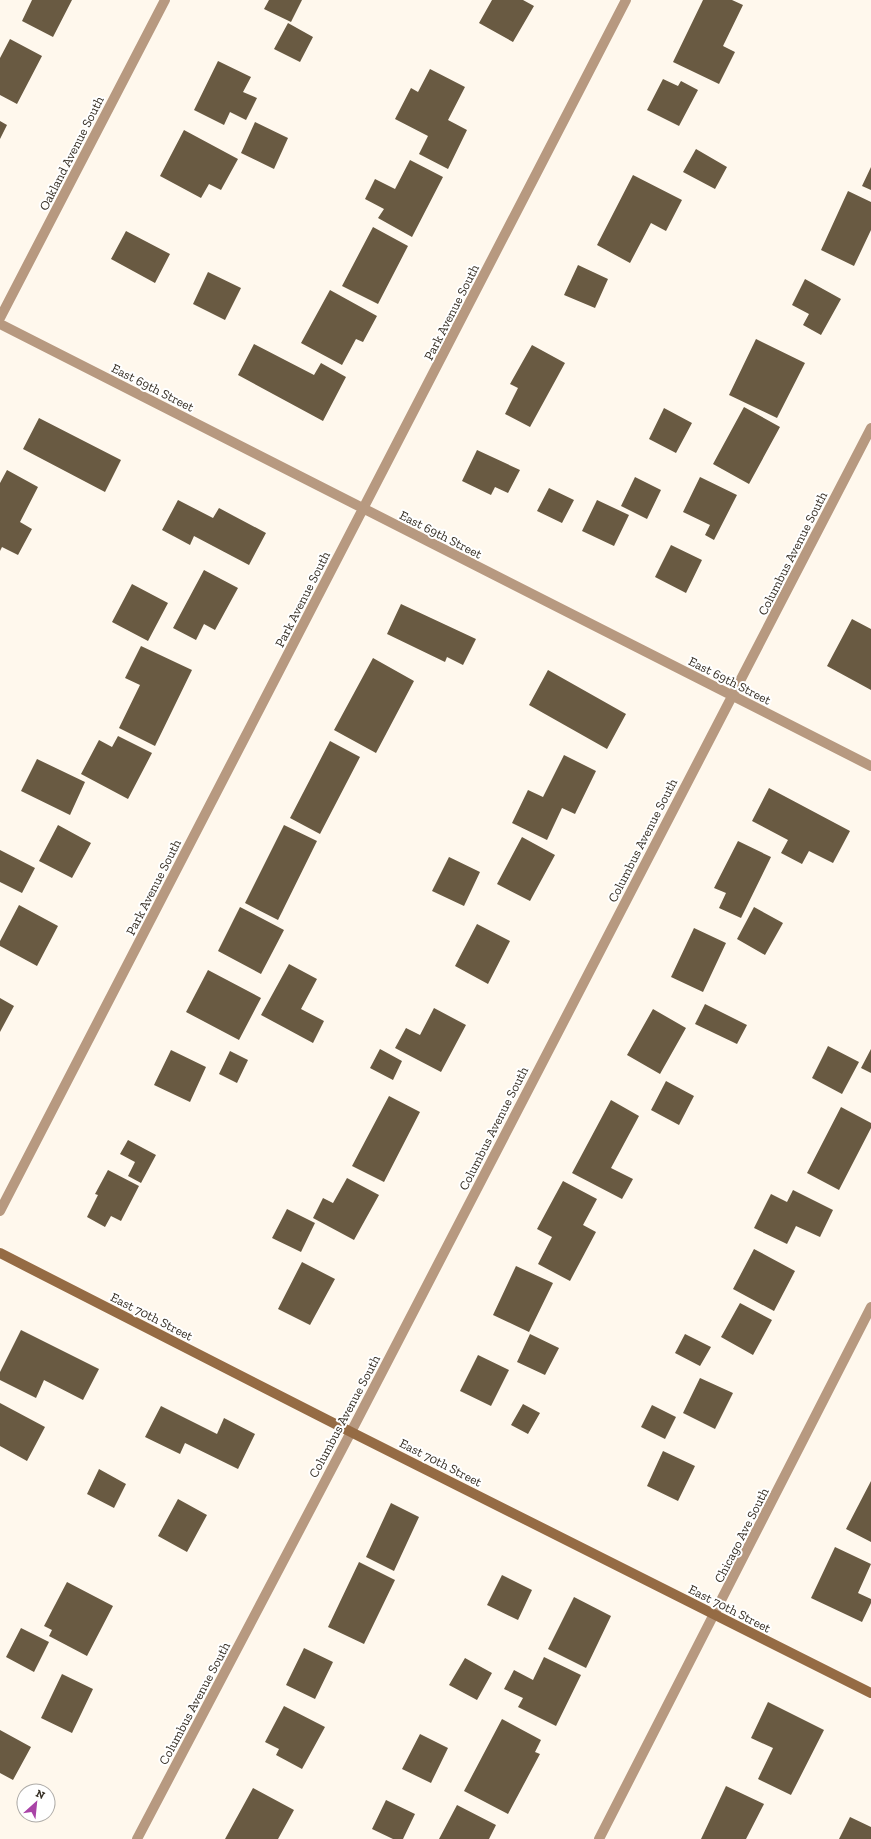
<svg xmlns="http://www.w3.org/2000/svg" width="871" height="1839" font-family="'Zilla Slab',serif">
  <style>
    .building { fill: #695a42 }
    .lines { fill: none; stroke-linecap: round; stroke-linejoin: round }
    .street { stroke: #b79980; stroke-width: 10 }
    .secondary { stroke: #956b44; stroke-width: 10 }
    .labels { text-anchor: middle; stroke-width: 4; stroke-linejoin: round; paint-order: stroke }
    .street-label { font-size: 13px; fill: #352e24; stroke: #fff }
  </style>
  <rect width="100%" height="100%" fill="#fff8ed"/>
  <path class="building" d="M32 0H72L53 37 22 21Z
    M269 0H302L291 22 264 9Z
    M492 0H523L534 6 513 42 479 23Z
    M703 0H732L743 5 723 46 735 52 719 84 673 62Z
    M288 23 313 37 300 62 274 49Z
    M10 39 42 56 17 104 0 95V58Z
    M218 61 251 77 243 92 257 98 246 120 230 112 224 125 194 110Z
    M430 69 465 87 448 120 467 130 448 169 419 154 428 136 395 119 411 88 418 92Z
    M663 79 678 86 681 81 698 90 679 126 647 110Z
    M0 121 7 125 0 139Z
    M255 122 288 138 274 169 241 153Z
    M184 130 238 159 221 190 209 184 201 198 160 176Z
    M696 149 727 167 715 189 683 172Z
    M410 160 443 177 412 237 378 218 384 209 365 199 375 179 395 189Z
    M871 167V190L862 186Z
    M633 175 682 200 666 231 651 223 630 263 597 245Z
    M848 191 871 202V230L854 266 821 250Z
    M373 227 408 246 378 304 342 286Z
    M126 231 170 254 155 283 111 259Z
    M578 265 608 279 595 308 564 295Z
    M208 272 241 288 225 320 193 304Z
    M805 279 841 299 821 335 803 325 809 314 792 305Z
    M330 290 377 316 363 342 356 339 342 365 301 343Z
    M756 339 805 363 777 418 729 395Z
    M254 344 314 375 321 363 346 377 323 421 238 375Z
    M532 345 565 363 530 427 505 414 518 388 510 384Z
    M744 407 780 427 749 484 713 464Z
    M664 408 692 423 676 453 649 439Z
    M39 418 121 460 105 492 23 449Z
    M477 450 520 470 508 493 495 487 491 495 462 481Z
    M7 470 38 487 20 522 32 529 18 555 2 547 0 551V483Z
    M635 477 661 490 647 519 621 506Z
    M700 477 737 495 714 540 705 535 710 525 683 512Z
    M549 488 574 500 562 523 537 511Z
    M178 500 213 518 219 508 266 533 249 565 194 536 190 545 162 530Z
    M597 500 629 515 614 546 582 531Z
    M671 545 702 560 686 593 655 577Z
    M204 570 238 588 215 630 204 624 196 640 173 628Z
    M132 584 168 603 148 641 112 622Z
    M401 604 476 639 463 665 447 657 445 662 387 634Z
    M852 619 871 629V690L827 666Z
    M141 646 192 670 155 746 119 728 140 685 125 678Z
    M373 658 414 681 376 753 334 730Z
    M548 670 626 714 607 749 529 705Z
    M118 736 152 753 128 799 81 774 99 740 112 747Z
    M330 741 360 757 320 834 290 818Z
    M564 755 596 771 575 814 562 808 547 840 512 823 528 790 543 797Z
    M37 759 85 782 70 815 21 791Z
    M769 788 850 831 833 863 809 851 802 864 781 853 788 840 752 821Z
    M58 825 91 843 72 878 39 861Z
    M284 825 317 841 278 920 245 903Z
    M522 837 555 855 530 901 497 884Z
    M738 841 771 857 741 918 719 908 726 893 714 888Z
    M0 850 35 868 22 893 0 882Z
    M449 857 480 872 464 906 432 891Z
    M19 905 58 926 37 966 0 946V941Z
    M240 907 284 930 261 974 218 951Z
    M754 907 783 923 765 955 737 939Z
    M477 924 510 941 488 984 455 966Z
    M694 928 726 943 703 992 671 977Z
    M289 964 317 979 301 1009 324 1021 313 1043 261 1015Z
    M208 970 261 998 239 1040 186 1012Z
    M0 998 14 1006 0 1032Z
    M705 1004 747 1025 737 1044 695 1024Z
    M434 1008 466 1025 441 1072 395 1048 406 1028 420 1035Z
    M653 1009 686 1028 660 1074 627 1055Z
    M828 1046 859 1062 842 1094 812 1078Z
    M380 1049 402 1061 393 1080 370 1068Z
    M871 1049V1073L861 1068Z
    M171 1050 206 1067 190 1102 154 1085Z
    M230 1051 248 1060 237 1083 219 1074Z
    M666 1081 694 1096 679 1125 651 1110Z
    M389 1096 420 1112 384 1182 352 1166Z
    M611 1100 639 1116 611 1168 633 1179 622 1199 572 1173Z
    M841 1107 871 1123V1128L839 1190 807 1173Z
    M128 1140 156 1155 141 1183 128 1176 135 1162 120 1154Z
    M108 1170 139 1186 121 1221 111 1216 105 1227 87 1217 98 1195 95 1194Z
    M347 1178 379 1195 354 1240 313 1218 323 1198 333 1203Z
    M563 1181 597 1199 583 1225 596 1232 570 1281 538 1264 552 1237 537 1229Z
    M793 1190 833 1210 820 1237 796 1226 787 1244 754 1228 771 1194 787 1202Z
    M287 1209 315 1223 301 1252 272 1238Z
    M754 1249 795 1271 774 1311 733 1289Z
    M302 1262 335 1279 310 1325 278 1309Z
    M516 1266 553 1283 529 1332 493 1315Z
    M740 1303 772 1320 753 1355 721 1337Z
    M21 1330 99 1369 83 1400 44 1380 36 1398 0 1380V1372Z
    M530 1334 559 1348 545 1375 517 1362Z
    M685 1334 711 1347 700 1366 675 1353Z
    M478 1355 509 1370 491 1406 460 1391Z
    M700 1378 733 1393 715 1429 683 1413Z
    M0 1403 45 1427 27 1461 0 1446Z
    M523 1404 540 1413 528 1434 511 1425Z
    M652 1405 676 1417 665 1439 641 1427Z
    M161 1406 217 1434 224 1418 255 1434 238 1469 185 1443 180 1454 145 1437Z
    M663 1451 695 1466 678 1501 647 1486Z
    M99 1469 126 1484 114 1508 87 1494Z
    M871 1481V1542L846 1529Z
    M178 1499 207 1515 187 1552 158 1536Z
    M391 1503 419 1517 394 1571 366 1557Z
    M835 1547 871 1564 858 1593 871 1599V1603L862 1622 811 1598Z
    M359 1562 395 1580 364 1644 328 1627Z
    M502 1575 532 1590 518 1620 487 1605Z
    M67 1582 113 1606 87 1656 49 1636 52 1630 44 1626Z
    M574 1597 611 1616 586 1668 548 1649Z
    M21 1628 49 1642 34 1672 6 1657Z
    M304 1648 333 1662 315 1699 286 1685Z
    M544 1657 581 1675 556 1726 518 1707 523 1698 504 1689 514 1670 533 1680Z
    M465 1658 492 1673 477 1700 449 1685Z
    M62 1674 93 1689 72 1733 41 1718Z
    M768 1702 824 1730 791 1795 758 1779 773 1748 751 1738Z
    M284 1706 325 1727 302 1769 276 1755 279 1749 265 1742Z
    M502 1719 541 1740 535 1752 540 1754 508 1814 464 1791Z
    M0 1730 31 1747 13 1780 0 1773Z
    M420 1734 448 1748 431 1783 402 1769Z
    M726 1786 764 1804 746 1839H701Z
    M253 1788 294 1810 278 1839H225Z
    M386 1800 415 1814 403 1839H393L372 1829Z
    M457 1805 496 1825 489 1839H439Z
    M850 1817 871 1827V1839H839Z"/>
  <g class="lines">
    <path class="street" d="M0 318 165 0
      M0 324 871 766
      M0 1211 626 0
      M137 1839 351 1432 871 428
      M599 1839 871 1307"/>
    <path class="secondary" d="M0 1253 351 1432 871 1693"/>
  </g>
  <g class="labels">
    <g class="street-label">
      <text transform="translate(71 153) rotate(-63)" y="5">Oakland Avenue South</text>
      <text transform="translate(451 312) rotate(-63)" y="5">Park Avenue South</text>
      <text transform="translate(153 387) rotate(27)" y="5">East 69th Street</text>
      <text transform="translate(441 534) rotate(27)" y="5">East 69th Street</text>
      <text transform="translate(792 553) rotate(-63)" y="5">Columbus Avenue South</text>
      <text transform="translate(302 599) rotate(-63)" y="5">Park Avenue South</text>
      <text transform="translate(730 680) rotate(27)" y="5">East 69th Street</text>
      <text transform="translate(642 840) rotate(-63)" y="5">Columbus Avenue South</text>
      <text transform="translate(153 887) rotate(-63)" y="5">Park Avenue South</text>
      <text transform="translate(493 1128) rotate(-63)" y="5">Columbus Avenue South</text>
      <text transform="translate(152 1316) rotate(27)" y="5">East 70th Street</text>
      <text transform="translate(344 1416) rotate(-62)" y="5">Columbus Avenue South</text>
      <text transform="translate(441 1462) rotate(27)" y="5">East 70th Street</text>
      <text transform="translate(741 1535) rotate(-63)" y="5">Chicago Ave South</text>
      <text transform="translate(730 1608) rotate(27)" y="5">East 70th Street</text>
      <text transform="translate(194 1703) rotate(-62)" y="5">Columbus Avenue South</text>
    </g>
  </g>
  <g transform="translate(36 1803) rotate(27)"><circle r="19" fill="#ffffff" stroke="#aeaba7"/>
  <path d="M0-3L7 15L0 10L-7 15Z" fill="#a943a7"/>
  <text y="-6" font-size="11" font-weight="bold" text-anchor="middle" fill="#352e24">N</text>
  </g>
</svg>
